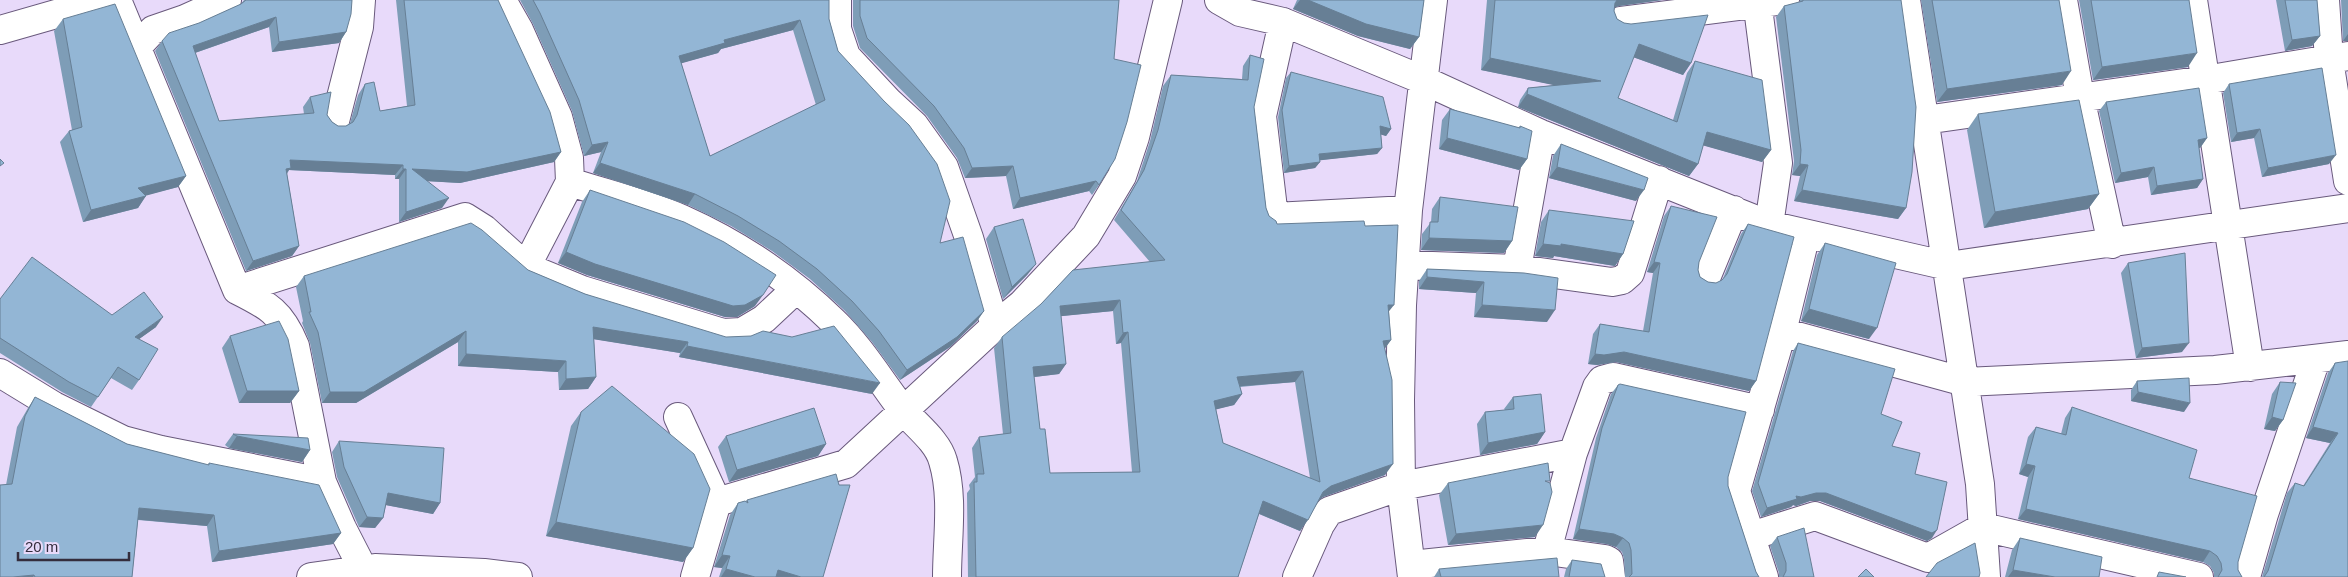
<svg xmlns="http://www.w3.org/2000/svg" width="2348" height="577" font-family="Helvetica,sans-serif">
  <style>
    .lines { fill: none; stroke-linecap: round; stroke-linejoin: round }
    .minor-casing { stroke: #69597c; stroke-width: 30 }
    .minor { stroke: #fff; stroke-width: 28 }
    .wall { fill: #7e9db7; fill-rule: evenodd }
    .shaded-wall { fill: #677f95 }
    .building { fill: #93b6d5; stroke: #677f95; fill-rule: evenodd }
  </style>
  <rect width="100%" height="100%" fill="#e8dafa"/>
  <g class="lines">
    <defs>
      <path id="minor" d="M117 0 237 290C269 306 281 312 295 346L322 482 342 528 363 569
        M502 0 519 30 558 117 569 158 570 182 526 267
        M837 0V29L846 56 888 101 914 125 944 167 969 238 995 326
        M1219 0 1240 12 1283 22 1423 80 1541 134 1769 225 1948 266 2348 208
        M1757 0 1778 163 1769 225
        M1906 0 1980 484 1986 577
        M2063 0 2080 97 2112 244
        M2193 0 2250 367
        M2325 0 2329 60 2348 181
        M1621 21 1785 0
        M1283 22 1262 116 1274 217 1408 210
        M0 30 105 0
        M138 46 153 30 185 19 227 0
        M1925 120 2205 80 2348 56
        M335 121 359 27 361 0
        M570 182C607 194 646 203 682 219 738 244 790 279 834 322 859 346 878 377 899 405 912 423 937 439 943 461 954 497 947 539 947 577
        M1404 265 1517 269 1612 282 1622 280 1630 273 1659 180
        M1517 269 1541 134
        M1706 278 1734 210
        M237 290 465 217 484 229 526 267 582 290 723 333 742 332 764 319 796 289
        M1782 332 1965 382 2215 370 2348 355
        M0 373 54 406 123 440 161 450 322 482
        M678 417 717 502
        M1751 536 1815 516 1928 558 1983 527 2199 577
        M1547 551 1573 453 1597 387 1602 380 1613 377 1760 410
        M1411 565 1547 551 1605 559 1609 561 1611 577
        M311 577 375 568 484 573 518 577
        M695 577 717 502 846 464 995 326 1022 304 1086 236 1122 176 1135 137 1168 0
        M1297 577 1320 525 1329 511 1401 486 1573 453
        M1412 577 1401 486 1400 400 1402 305 1408 210 1433 0
        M1764 577 1736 491 1782 332 1806 234
        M2246 577 2264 514 2316 359"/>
    </defs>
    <use href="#minor" class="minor-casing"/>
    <use href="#minor" class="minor"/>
  </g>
  <path class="wall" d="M244 0H352L346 32 339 43 272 52 269 27 195 53 219 121 304 114 303 107 310 97 327 115 332 122 338 126H346L350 123 358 95 365 84 380 111 407 106 396 0H498L561 152 554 162 460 183 427 181 442 208 399 222V179H395V175L289 170 287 174 299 246 292 256 246 271 155 51 162 41 241 4Z
    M520 0H829V19L838 51 940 243 984 311 977 321 950 347 900 380 872 342 845 311 810 279 772 251 731 226 688 205 593 173 601 152 584 156 572 111 533 24ZM793 30 816 105 710 156 681 63 718 53 721 49Z
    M853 0H1119L1099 185 1092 195 1089 191 1013 209 1006 176 965 178 957 158 927 116 860 48 853 26Z
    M1297 0H1424L1419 37 1410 49 1358 36 1293 9Z
    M1487 0H1662L1619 6 1615 7 1614 11 1617 19 1624 23 1691 63 1683 75 1633 57 1618 98 1673 120 1687 73 1695 61 1771 150 1762 162 1703 145 1698 164 1689 176 1518 107 1520 100 1528 88 1555 85 1481 70Z
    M1800 0H1901L1906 208 1898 219 1794 201 1800 176 1792 175 1794 161 1776 17 1784 6 1800 2Z
    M1921 0H2059L2062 85 1937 102Z
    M2079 0H2189L2188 67 2093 80Z
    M2276 0H2317L2320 36 2312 46 2285 51Z
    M2341 0H2348V41H2343Z
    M63 19 186 176 178 187 146 195 138 208 83 222 60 142 69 131 72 130 54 31Z
    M1250 55 1254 107 1266 208 1269 216 1277 224 1365 226 1389 312 1391 340 1385 348V475L1323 497 1319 500 1300 531 1259 514 1238 577H968L967 493 970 489 969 485 975 477 972 448 979 437 1003 434 994 348 1002 337 1150 262 1114 220 1137 181 1150 141 1163 86 1171 75 1242 79 1243 66ZM1113 311 1116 344 1121 343 1132 472 1050 473 1040 429 1034 377 1059 374 1066 364 1061 316ZM1295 382 1310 478 1223 443 1216 409 1234 405 1242 394 1240 387Z
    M1291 72 1391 129 1386 136 1381 134 1382 148 1377 154 1320 160V162L1315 168 1284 173 1278 117 1286 78Z
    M2229 84 2329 164 2262 177 2254 138 2231 142 2223 93Z
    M2106 102 2207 138 2200 148H2199L2203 179 2197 188 2151 195 2148 177 2115 183 2099 111Z
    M1450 109 1519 128 1520 126 1527 159 1519 170 1439 149 1442 120Z
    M1978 114 2099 194 2088 209 1984 228 1967 130Z
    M1561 144 1636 201 1549 178 1553 156Z
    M590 190 755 306 737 317H725L587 275 558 263 582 202Z
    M1440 197 1512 241 1504 253 1421 250 1422 234 1431 222 1432 209Z
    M1671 206 1699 262 1698 270 1700 277 1708 282 1716 283 1722 281 1741 234 1748 224 1756 381 1749 391 1616 362 1597 365 1588 364 1593 334 1600 324 1643 331 1653 273 1647 272 1664 216Z
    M1549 210 1623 254 1615 266 1554 256 1553 258 1535 256 1541 222Z
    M994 227 1036 264 1027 275 1003 299 986 239Z
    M1825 243 1869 339 1801 321 1817 255Z
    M2128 263 2182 352 2136 358 2121 273Z
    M1427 269 1524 273 1547 322 1474 317 1476 293 1419 289V281Z
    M528 270 585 294 872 394 679 357 680 353 594 339 596 377 588 389 559 390 558 372 458 366V342L356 403H322L310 343 302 323 303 321 296 287 304 276Z
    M0 299 112 315 156 327 139 339V380L132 390 111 378 91 407 62 392 0 353Z
    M230 336 299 391 290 403H239L222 348Z
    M1798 343 1881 414 1892 446 1915 474 1932 538 1927 541 1820 501H1810L1796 506 1793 505 1791 507 1761 517 1752 491 1793 351Z
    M2335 363 2348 577H2262L2287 493 2295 483 2303 486 2330 443 2306 438 2328 373Z
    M2137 381 2184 412 2131 401V390Z
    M2280 382 2283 420 2275 431 2264 429 2272 394Z
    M1618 385 1728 477V486L1756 572 1759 577H1625L1624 559 1622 552 1616 547 1607 544 1573 539 1596 438 1611 394Z
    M35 397 127 444 208 465 209 463 341 533 333 544 212 562 207 526 138 520 132 577H0L6 485 17 427 28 408Z
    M1513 397 1545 432 1537 444 1480 455 1477 424 1485 412 1505 410 1504 409Z
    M2072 407 2189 478 2238 562V570L2242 577H2214V573L2210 566 2203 562 2018 519 2028 477 2019 474 2028 437 2036 427 2061 434 2065 418Z
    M581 412 693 548 683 562 546 536 571 426Z
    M233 434 310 450 302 462 229 448 225 445Z
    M726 436 826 444 818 456 729 482 718 447Z
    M339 441 440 503 433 514 386 505 383 518 375 528 359 527 337 477 332 452Z
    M1549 482 1535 537 1448 545 1439 495 1448 483Z
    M747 500 823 577H719L722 568 714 567 730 515 738 503 746 501Z
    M1777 537 1814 577H1779V573L1770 546Z
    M2020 538 2099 577H2005L2012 550Z
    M1572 560 1605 577H1564L1566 569Z
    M1439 569 1559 577H1434Z"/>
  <path class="shaded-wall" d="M1300 0H1308L1419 37 1410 49 1358 36 1293 9Z
    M1617 0H1662L1619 6 1611 9Z
    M276 17 269 27 186 56 193 46Z
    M800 20 793 30 721 49 718 53 672 66 679 56 724 40Z
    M346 32 339 43 272 52 279 42Z
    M2348 34V41H2343Z
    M2320 36 2312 46 2285 51 2292 40Z
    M1639 44 1691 63 1683 75 1630 56Z
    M2197 53 2188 67 2093 80 2102 67Z
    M1490 58 1601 81 1592 93 1481 70Z
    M2071 71 2062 85 1937 102 1947 89Z
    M1527 94 1698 164 1689 176 1518 107Z
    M1380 126 1391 129 1386 136 1375 133Z
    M2260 129 2254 138 2231 142 2237 133Z
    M1707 132 1771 150 1762 162 1698 144Z
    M1447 138 1527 159 1519 170 1439 149Z
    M2207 138 2200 148 2191 149 2198 140Z
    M608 142 601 152 584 156 592 145Z
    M1382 148 1377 154 1314 161 1319 154Z
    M561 152 554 162 460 183 406 180 412 169Z
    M2336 155 2329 164 2262 177 2268 168Z
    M290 160 403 165 395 175 289 170 283 178 279 179Z
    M1320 162 1315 168 1284 173 1289 166Z
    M600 163 695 194 688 205 593 173Z
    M1800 164 1808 165 1800 176 1792 175Z
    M1013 166 1006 176 965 178 972 168Z
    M1557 167 1644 190 1636 201 1549 178Z
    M2154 167 2148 177 2115 183 2121 173Z
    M403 169H406L399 179H395Z
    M186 176 178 187 130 200 138 188Z
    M2203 179 2197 188 2151 195 2157 186Z
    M1096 181 1089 191 1013 209 1020 198Z
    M1802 190 1906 208 1898 219 1794 201Z
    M2099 194 2088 209 1984 228 1995 212Z
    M146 196 138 208 83 222 91 210Z
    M449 198 442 208 399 222 406 212Z
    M1429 238 1512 241 1504 253 1421 250Z
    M1543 244H1561L1623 254 1615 266 1554 256 1553 258 1535 256Z
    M299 246 292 256 246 271 253 261Z
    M566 252 763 295 755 306 737 317H725L587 275 558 263Z
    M1654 262 1660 263 1653 273 1647 272Z
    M1036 264 1027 275 1003 299 1012 287Z
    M1427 277 1484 282 1476 293 1419 289Z
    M1120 300 1113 311 1053 317 1060 306Z
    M1388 305H1394L1386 315Z
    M1482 305 1555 310 1547 322 1474 317Z
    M1809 309 1877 328 1869 339 1801 321Z
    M984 311 977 321 950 347 900 380 907 370Z
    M163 317 156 327 128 347 135 337Z
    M593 327 688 342 680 353 586 338Z
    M466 331 458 342 356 403H322L330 392Z
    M1128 332 1121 343 1116 344 1123 333Z
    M1391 340 1383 351V341Z
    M2189 343 2182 352 2136 358 2142 348Z
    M687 346 880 383 872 394 679 357Z
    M1624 352 1756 381 1749 391 1616 362 1597 365 1588 364 1595 354Z
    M466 354 566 361 558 372 458 366Z
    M1066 364 1059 374 1026 378 1033 367Z
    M1303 371 1295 382 1230 387 1237 377Z
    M596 377 588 389 559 390 566 379Z
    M247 391H299L290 403H239Z
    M2138 392 2190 403 2184 412 2131 401Z
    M1242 394 1234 405 1206 412 1214 401Z
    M2272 417 2283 420 2275 431 2264 429Z
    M2313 427 2338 433 2330 443 2306 438Z
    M1545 432 1537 444 1480 455 1488 443Z
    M237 436 310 450 302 462 229 448Z
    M826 444 818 456 729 482 737 470Z
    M1393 464 1385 475 1323 497 1316 503 1323 492 1331 486Z
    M2026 464 2035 466 2028 477 2019 474Z
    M388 493 440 503 433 514 380 504Z
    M1816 493H1826L1937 530 1932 538 1927 541 1820 501H1810L1796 506 1793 505 1791 507 1761 517 1767 508 1796 496Z
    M1263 501 1308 520 1300 531 1255 512Z
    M139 508 214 515 207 526 131 519Z
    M2026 509 2210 551 2203 562 2018 519Z
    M367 517 383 518 375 528 359 527Z
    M556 522 693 548 683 562 546 536Z
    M1543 525 1535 537 1448 545 1456 534Z
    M1579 529 1614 534 1623 538 1616 547 1607 544 1573 539Z
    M341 533 333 544 212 562 219 551Z
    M722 555 730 556 722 568 714 567Z
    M726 569 755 577H721Z
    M778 570 801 577H773Z
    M2013 570 2055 577H2008Z
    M34 575 33 577H13Z"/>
  <path class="building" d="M246 0H352L351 14 346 32 279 42 276 17 193 46 219 121 314 113 310 97 331 92 327 115 332 122 338 126H346L353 122 357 115 365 84 374 82 380 111 415 105 404 0H498L550 112 561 152 467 172 412 169 449 198 406 212V169H403V165L290 160 291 168 286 169 299 246 253 261 162 41 169 33 199 23 241 4Z
    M533 0H829V19L838 51 884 101 909 125 937 164 950 201 940 243 963 237 984 311 957 337 907 370 879 331 852 301 817 269 779 241 738 216 695 194 600 163 608 142 592 145 579 100 540 13ZM800 20 825 100 710 156 679 56 725 43 724 40Z
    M860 0H1119L1114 59 1141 65 1127 122 1115 159 1099 185 1096 181 1020 198 1013 166 972 168 964 148 934 106 867 38 860 16Z
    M1308 0H1424L1419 37 1366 24Z
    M1495 0H1617L1615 3 1614 11 1617 19 1624 23 1631 24 1708 15 1691 63 1639 44 1618 98 1677 122 1695 61 1762 80 1771 150 1707 132 1698 164 1527 94 1528 88 1601 81 1490 58Z
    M1803 0H1901L1916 107 1912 172 1906 208 1802 190 1808 165 1800 164 1801 150 1784 6 1803 1Z
    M1932 0H2059L2071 71 1947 89Z
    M2091 0H2189L2197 53 2102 67Z
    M2285 0H2317L2320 36 2292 40Z
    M115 4 186 176 138 188 146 196 91 210 69 131 82 127 63 19Z
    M1250 55 1264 59 1254 107 1266 208 1269 216 1276 221 1277 224 1364 221 1365 226 1398 225 1394 305H1388L1391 340 1383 341 1392 380 1393 464 1331 486 1323 492 1308 520 1263 501 1238 577H976L974 482H977V474H984L979 437 1011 433 1002 337 1041 304 1073 270 1165 260 1121 210 1144 170 1158 130 1171 75 1248 80ZM1120 300 1123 333 1128 332 1140 472 1050 473 1045 429H1040L1033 367 1066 364 1060 306ZM1303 371 1320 482 1223 443 1214 401 1242 394 1237 377Z
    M2322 68 2336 155 2268 168 2260 129 2237 133 2229 84Z
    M1291 72 1383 97 1391 129 1380 126 1382 148 1319 154 1320 162 1289 166 1282 110Z
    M2199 88 2207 138 2198 140 2203 179 2157 186 2154 167 2121 173 2106 102Z
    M2079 100 2099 194 1995 212 1978 114Z
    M1450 109 1520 128V126L1532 131 1527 159 1447 138Z
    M1561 144 1648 178 1644 190 1557 167Z
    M0 159 4 163 0 166Z
    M590 190 684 222 724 242 776 275 763 295 745 305 733 306 595 264 566 252Z
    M1440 197 1518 207 1512 241 1429 238 1430 222H1438Z
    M1671 206 1717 217 1699 262 1698 270 1700 277 1708 282 1716 283 1722 280 1727 274 1748 224 1794 237 1756 381 1624 352 1604 355 1595 354 1600 324 1649 332 1660 263 1654 262Z
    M1549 210 1634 221 1623 254 1561 244V246L1543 244Z
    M1023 219 1036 264 1012 287 994 227Z
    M471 223 482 230 528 270 585 294 726 337 751 336 763 331 792 337 834 326 880 383 687 346 688 342 593 327 596 377 566 379V361L466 354V331L364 392H330L318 332 309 312H311L304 276Z
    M1825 243 1896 263 1877 328 1809 309Z
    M2185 253 2189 343 2142 348 2128 263Z
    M32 257 112 315 144 292 163 317 135 337 158 349 139 380 118 367 98 397 69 382 0 338V299Z
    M1427 269 1524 273 1558 278 1555 310 1482 305 1484 282 1427 277Z
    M279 321 288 339 299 391H247L230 336Z
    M1798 343 1895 369 1881 414 1902 422 1892 446 1920 453 1915 474 1947 482 1937 530 1932 533 1826 493H1816L1801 497 1796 496 1797 499 1767 508 1758 483Z
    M2348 361V577H2264L2268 571 2295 483 2304 486 2338 433 2313 427 2335 363Z
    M2189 378 2190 403 2138 392 2137 381Z
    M2280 382 2296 383 2283 420 2272 417Z
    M1620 384 1746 412 1728 477V486L1756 572 1759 577H1629L1632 574 1631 550 1629 543 1623 538 1614 534 1579 529 1602 428 1618 385Z
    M612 386 694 454 710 489 693 548 556 522 581 412Z
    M1541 394 1545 432 1488 443 1485 412 1514 409 1513 397Z
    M35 397 127 444 209 465V463L319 485 341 533 219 551 214 515 139 508 132 577H35L34 575 13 577H0V485L12 484 25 416Z
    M2072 407 2197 450 2189 478 2257 496 2238 562V570L2242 577H2218L2222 570 2221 563 2217 556 2210 551 2026 509 2035 466 2026 464 2036 427 2066 435Z
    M814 408 826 444 737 470 726 436Z
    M233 434 308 438 310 450 237 436Z
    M339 441 444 448 440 503 388 493 383 518 367 517 344 467Z
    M1548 463 1550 481H1545L1550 483 1552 492 1543 525 1456 534 1448 483Z
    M836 474 839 485H850L823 577H801L778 570 776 577H755L726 569 730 556 722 555 738 503 745 501 748 503 747 500Z
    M1804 528 1814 577H1783L1786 571V563L1777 537Z
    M2020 538 2102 557 2099 577H2055L2013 570Z
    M1975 543 1980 573 1979 577H1926L1937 563Z
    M1557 558 1559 577H1441L1439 569Z
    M1572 560 1601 564 1605 577H1569Z
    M1866 569 1874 577H1858Z
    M2159 572 2186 577H2157Z"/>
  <path d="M18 552v8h111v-8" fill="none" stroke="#342d3d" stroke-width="2.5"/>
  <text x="25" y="552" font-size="15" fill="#342d3d" stroke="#e8dafa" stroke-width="4" paint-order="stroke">20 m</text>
</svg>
